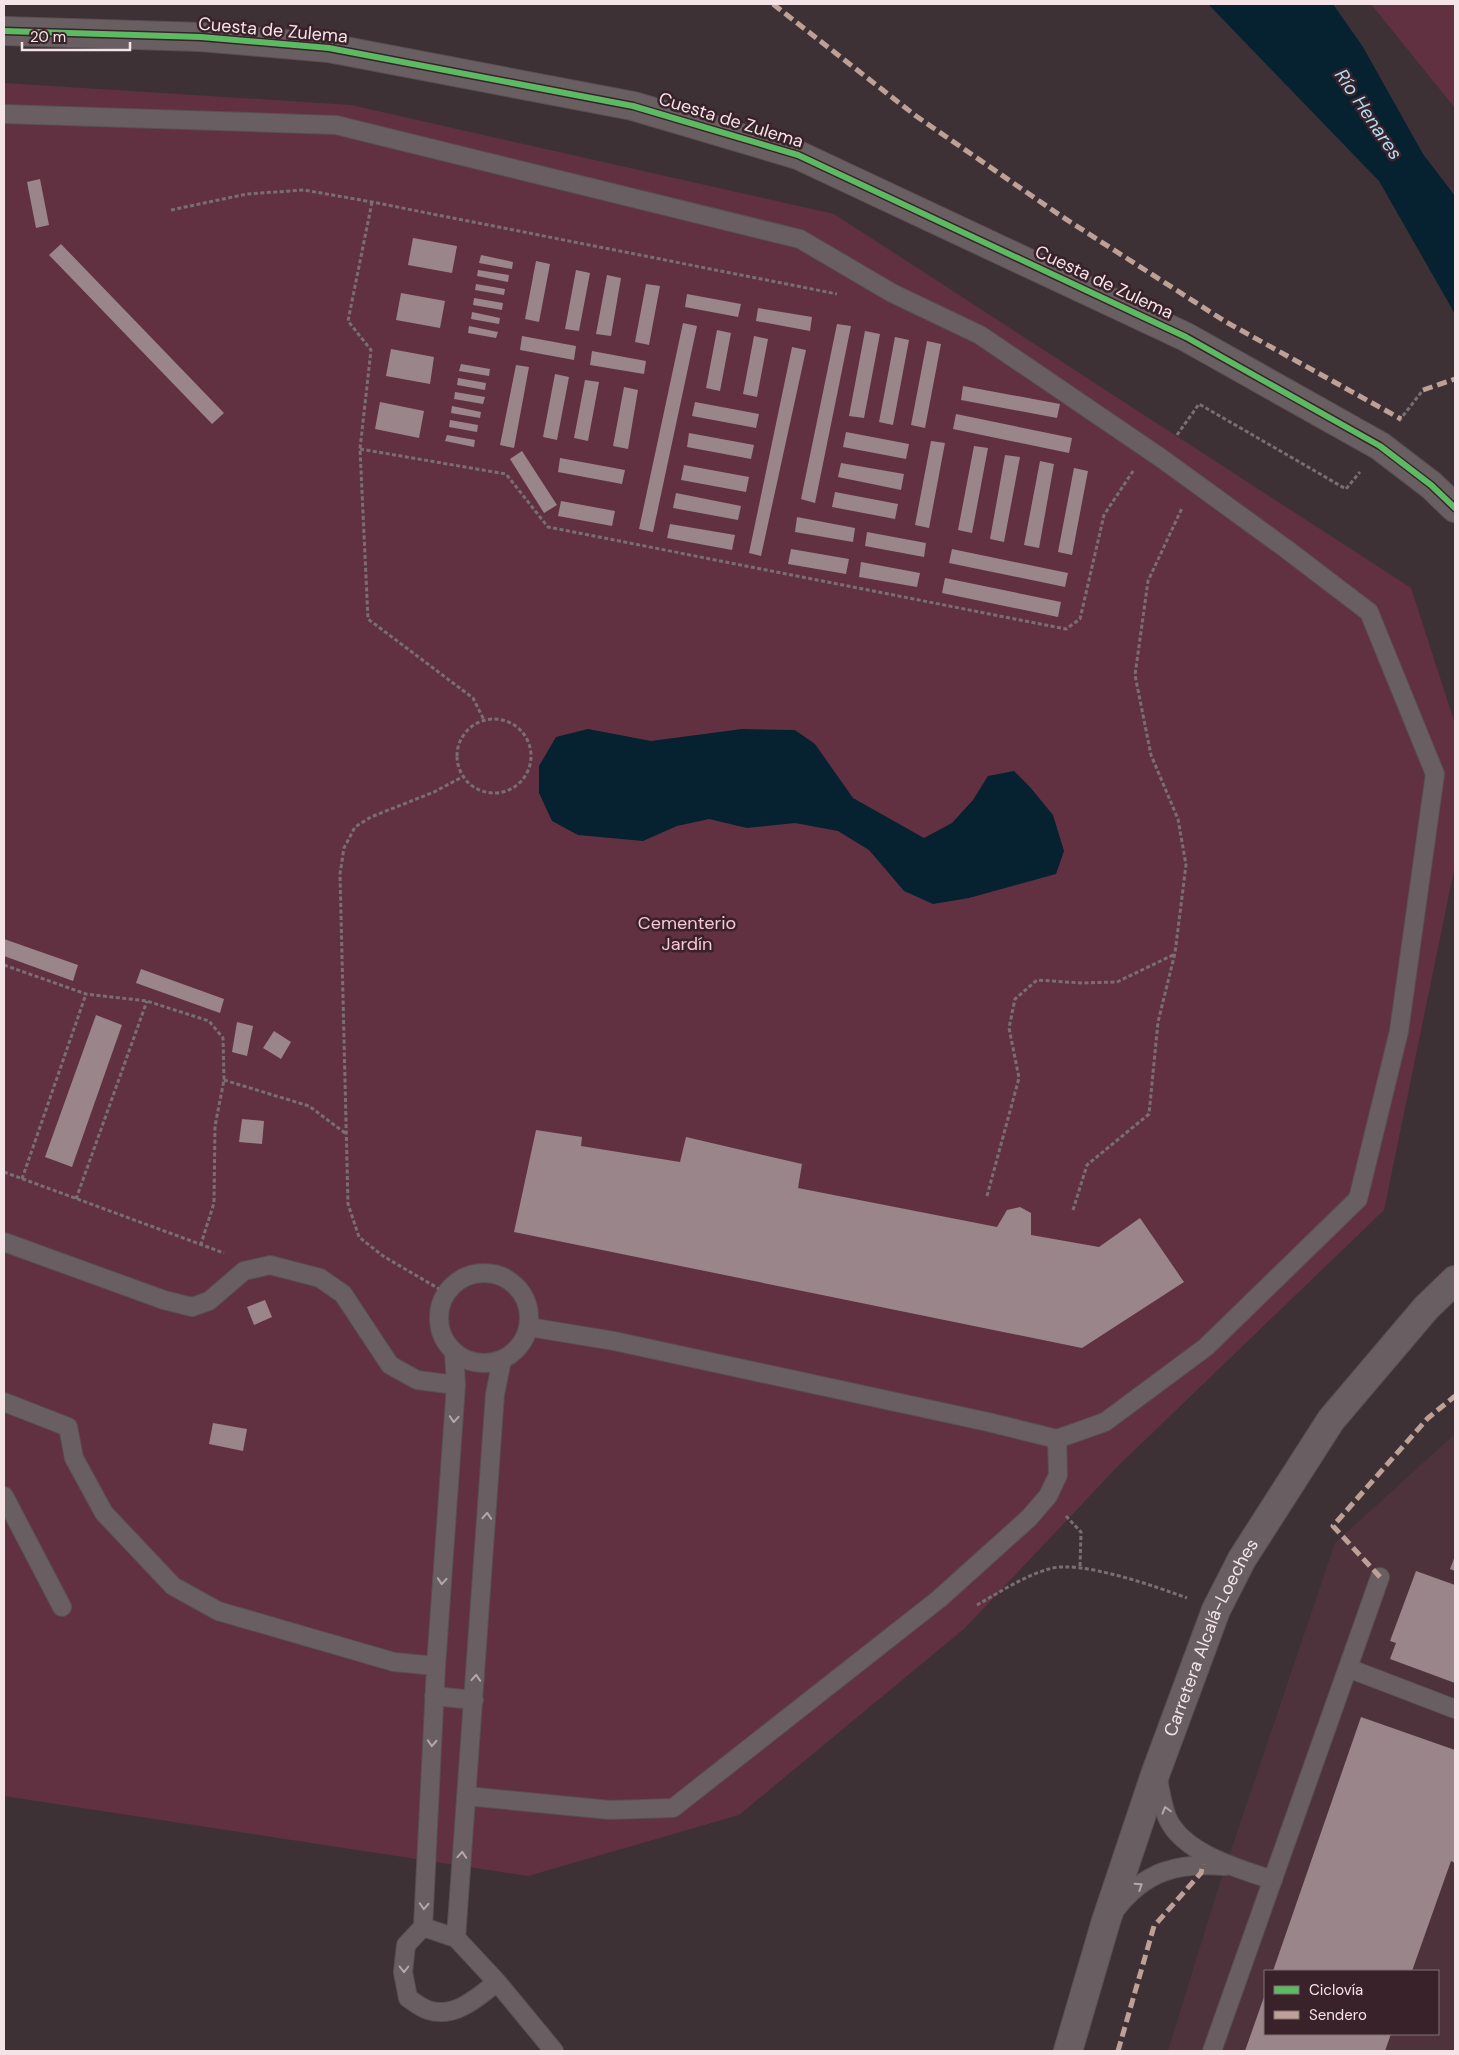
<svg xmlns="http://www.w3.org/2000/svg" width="1459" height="2055" font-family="'DM Sans',sans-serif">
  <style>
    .built { fill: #4e333c; fill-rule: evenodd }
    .green { fill: #613142 }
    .water { fill: #062231 }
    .building { fill: #9a858b }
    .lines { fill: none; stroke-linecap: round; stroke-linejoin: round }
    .lane-casing { stroke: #5a4f52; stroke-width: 20 }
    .street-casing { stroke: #5a4f52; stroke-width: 30 }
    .secondary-casing { stroke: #5a4f52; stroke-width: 30 }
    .path { stroke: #796f72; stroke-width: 3; stroke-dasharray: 4 2.5; stroke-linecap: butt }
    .lane { stroke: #695f62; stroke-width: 18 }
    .street { stroke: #695f62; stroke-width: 28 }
    .secondary { stroke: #695f62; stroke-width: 28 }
    .quiet { stroke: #bda197; stroke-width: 5; stroke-dasharray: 10 5; stroke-linecap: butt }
    .cycleway-casing { stroke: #392229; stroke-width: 9 }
    .cycleway { stroke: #5cba63; stroke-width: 6 }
    .oneway { stroke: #b5a8ac }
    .labels { text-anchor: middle; stroke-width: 5; stroke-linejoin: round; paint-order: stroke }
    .street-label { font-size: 18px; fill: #f4e4e8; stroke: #392229 }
    .park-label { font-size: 18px; fill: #f9c7d6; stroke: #392229 }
    .water-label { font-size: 19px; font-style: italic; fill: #afddf6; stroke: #392229 }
  </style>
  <rect width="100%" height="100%" fill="#3e3135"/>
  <path class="built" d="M1455 1434V2051H1168L1217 1892 1335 1543ZM1265 1971H1438V2034H1265Z"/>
  <path class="green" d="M1371 4H1455V108Z
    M4 83 351 105 834 214 1411 588 1455 724V865L1384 1210 1118 1466 965 1628 739 1815 528 1876 4 1796Z"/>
  <path class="water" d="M1208 4H1333L1363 47 1423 154 1455 196V314L1379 181Z
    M588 729 651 741 742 729 795 730 815 744 853 798 924 838 952 823 973 800 988 776 1014 771 1030 787 1053 815 1064 851 1056 874 969 898 933 904 904 891 869 850 838 831 795 823 747 828 709 819 677 826 643 841 578 835 552 821 539 793V766L556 737Z"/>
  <path class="building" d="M40 179 49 225 36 228 27 182Z
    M413 238 457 246 452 273 408 265Z
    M61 244 224 413 212 424 49 255Z
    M481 255 513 262 512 269 479 263Z
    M536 261 550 264 539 322 525 319Z
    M478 270 509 275 508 282 477 276Z
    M576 270 590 273 579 331 565 329Z
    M607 275 621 278 611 336 596 334Z
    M476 284 505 289 504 295 475 290Z
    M646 284 660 286 649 345 635 342Z
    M401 293 445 301 440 328 396 320Z
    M687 294 741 304 738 317 685 307Z
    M474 298 503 303 502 310 473 305Z
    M758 308 812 317 810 331 756 321Z
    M472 312 500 318 499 324 471 319Z
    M683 323 697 326 653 532 639 529Z
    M837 324 851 326 815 503 801 499Z
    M469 326 498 332 496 338 468 333Z
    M717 330 731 333 720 391 706 388Z
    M865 331 880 334 864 418 849 416Z
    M522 336 576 346 574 360 520 350Z
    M754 336 768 339 757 397 743 394Z
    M895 337 909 340 893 425 879 422Z
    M927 341 941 344 925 428 911 425Z
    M792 347 806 350 761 556 749 553Z
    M391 349 434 357 430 384 386 376Z
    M592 351 646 361 644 374 590 365Z
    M461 364 490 369 489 376 459 371Z
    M516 365 529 367 514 448 500 445Z
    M555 374 569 377 557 440 543 437Z
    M458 378 486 383 485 390 457 385Z
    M585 380 599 382 588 441 574 438Z
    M963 386 1060 404 1057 418 961 400Z
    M624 387 638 390 628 449 613 446Z
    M455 392 485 397 483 404 454 399Z
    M380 402 424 411 419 438 375 429Z
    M695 402 759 414 756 428 692 416Z
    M452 406 481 412 480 418 451 413Z
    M956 414 1072 438 1069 453 953 429Z
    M450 420 478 425 477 432 449 427Z
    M846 432 909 444 906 459 843 447Z
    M689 433 754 445 751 459 687 447Z
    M447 435 475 440 474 447 445 441Z
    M931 441 945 443 929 528 915 525Z
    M974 446 988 448 972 533 958 530Z
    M522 451 557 505 544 513 510 459Z
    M1005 455 1020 457 1004 542 990 539Z
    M560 458 625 470 622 484 558 472Z
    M1040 461 1054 464 1039 548 1024 545Z
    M841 463 904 474 901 490 838 477Z
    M684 465 749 477 746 492 681 480Z
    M1074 468 1088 471 1072 555 1058 552Z
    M835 492 898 504 895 519 832 507Z
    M676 493 741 506 738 520 673 508Z
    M561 501 615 511 612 526 558 516Z
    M797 517 855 528 853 542 795 532Z
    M670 524 735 535 732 550 667 538Z
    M867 532 926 543 924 557 865 546Z
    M791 549 849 559 846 574 788 564Z
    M952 549 1068 573 1065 587 949 563Z
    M861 562 920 573 917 587 859 577Z
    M945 578 1061 602 1058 617 942 593Z
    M4 939 78 965 73 981 4 956Z
    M141 969 224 999 220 1013 136 983Z
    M96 1015 122 1025 72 1167 45 1157Z
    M237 1022 253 1026 247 1056 232 1052Z
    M274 1031 291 1042 281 1059 263 1048Z
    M242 1119 264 1121 262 1144 239 1142Z
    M536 1130 582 1137 581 1146 680 1162 686 1137 802 1164 798 1188 997 1227 1007 1210 1020 1207 1031 1213V1235L1099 1247 1140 1218 1184 1282 1082 1348 514 1232Z
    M265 1300 272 1317 254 1325 247 1307Z
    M213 1423 247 1429 243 1451 209 1444Z
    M1455 1556V1571L1450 1569Z
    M1416 1571 1455 1585V1683L1390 1659 1396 1643 1390 1641Z
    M1361 1717 1455 1750V1863L1451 1861 1412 1971H1273Z
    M1265 1994V2034H1391L1385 2051H1245Z"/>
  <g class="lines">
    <defs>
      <path id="lane" d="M4 114 336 125 800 239 892 293 980 335 1161 458 1285 548 1369 612 1435 774 1399 1031 1358 1199 1206 1347 1105 1422 1057 1439 988 1422 614 1341 529 1327
        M4 1242 164 1300 192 1307 209 1301 244 1271 270 1265 320 1278 343 1294 390 1365 417 1380 456 1385
        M439 1318a45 45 0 1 1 90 0a45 45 0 1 1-90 0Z
        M454 1353 456 1385 436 1666 423 1927 406 1945 403 1972 408 1998C414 2002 421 2008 428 2010 455 2019 478 1997 497 1982
        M4 1402 68 1427 74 1458 104 1513 173 1586 218 1611 394 1662 436 1666
        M4 1496 62 1607
        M1348 1668 1455 1709
        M434 1696 474 1700
        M1157 1775C1160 1788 1162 1804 1167 1817 1182 1853 1239 1869 1273 1880
        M466 1796 610 1810 673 1808 939 1599 1029 1518 1048 1496 1058 1475 1057 1439
        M1116 1909C1145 1871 1178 1862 1225 1866
        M423 1927 456 1938 497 1982 554 2051
        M456 1938 495 1394 502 1360
        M1212 2051 1380 1577"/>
      <path id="street" d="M4 31 201 37 329 48 633 106 798 155 1186 337 1380 446 1431 485 1455 508"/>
      <g id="secondary">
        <path id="s1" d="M1068 2051 1106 1921 1156 1772 1216 1610 1242 1559 1331 1420 1426 1308 1455 1280"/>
      </g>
    </defs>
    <use href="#lane" class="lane-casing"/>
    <use href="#street" class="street-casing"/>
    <use href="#secondary" class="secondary-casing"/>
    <path class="path" d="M372 202 348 321 371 350 360 449 368 619 473 698 484 720
      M171 210 247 194 304 190 372 202 837 294
      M1399 421 1423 390
      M1177 435 1199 404 1346 489 1360 472
      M360 449 506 474 548 527 1066 629 1080 619 1104 515 1133 471
      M457 756a37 37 0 1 1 74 0a37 37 0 1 1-74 0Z
      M4 965 86 994 147 1001 209 1021 223 1038 224 1080 215 1126 214 1203 201 1244
      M224 1080 309 1106 345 1133
      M4 1172 224 1253
      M22 1179 86 994
      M987 1196 1019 1078 1009 1028 1015 999 1037 980 1081 983 1117 982 1175 954
      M76 1199 147 1001
      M1073 1210 1087 1165 1149 1114 1158 1022 1175 953 1186 865 1178 819 1151 755 1135 675 1148 581 1182 508
      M446 1293 383 1256 359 1237 348 1204 340 874 344 848 355 827 371 817 434 792 464 776
      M1066 1516 1081 1532 1080 1567
      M977 1605C1000 1592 1024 1576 1049 1569 1079 1559 1157 1587 1187 1598"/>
    <use href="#lane" class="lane"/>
    <use href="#street" class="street"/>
    <use href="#secondary" class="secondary"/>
    <path class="quiet" d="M773 4 916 116 1061 216 1226 322 1401 419
      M1423 390 1455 379
      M1380 1577 1333 1526 1428 1418 1455 1396
      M1118 2051 1154 1926 1201 1873 1203 1864"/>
    <defs>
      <path id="cycleway" d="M4 31 201 37 329 48 633 106 798 155 1186 337 1380 446 1431 485 1455 508"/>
    </defs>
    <use href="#cycleway" class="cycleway-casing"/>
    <use href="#cycleway" class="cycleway"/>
  </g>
  <defs><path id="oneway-chevron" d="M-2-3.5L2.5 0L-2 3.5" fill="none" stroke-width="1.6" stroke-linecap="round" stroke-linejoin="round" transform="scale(1.25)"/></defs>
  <g class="oneway">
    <use href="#oneway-chevron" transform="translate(454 1419) rotate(94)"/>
    <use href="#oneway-chevron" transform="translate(487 1516) rotate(-86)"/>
    <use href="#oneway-chevron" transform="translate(442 1581) rotate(94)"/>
    <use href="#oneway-chevron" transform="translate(476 1678) rotate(-86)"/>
    <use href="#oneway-chevron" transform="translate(432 1743) rotate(93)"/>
    <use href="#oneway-chevron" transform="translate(1166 1810) rotate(-106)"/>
    <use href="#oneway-chevron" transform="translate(462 1855) rotate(-86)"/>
    <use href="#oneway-chevron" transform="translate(1139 1886) rotate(-33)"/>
    <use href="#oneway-chevron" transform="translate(424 1906) rotate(93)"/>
    <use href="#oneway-chevron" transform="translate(404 1969) rotate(90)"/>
  </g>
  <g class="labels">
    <g class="street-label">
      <text transform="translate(273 30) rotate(5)" y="6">Cuesta de Zulema</text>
      <text transform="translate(731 120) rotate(17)" y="6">Cuesta de Zulema</text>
      <text transform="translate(1104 282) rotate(25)" y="6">Cuesta de Zulema</text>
      <text dy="6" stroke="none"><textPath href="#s1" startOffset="438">Carretera Alcalá-Loeches</textPath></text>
    </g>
    <g class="park-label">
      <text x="687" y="929">Cementerio<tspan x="687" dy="21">Jardín</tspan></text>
    </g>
    <g class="water-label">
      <text transform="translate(1369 114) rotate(56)" y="7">Río Henares</text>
    </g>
  </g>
  <rect width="1459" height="2055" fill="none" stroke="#f4e4e8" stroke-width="10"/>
  <rect x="1264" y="1970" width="175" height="65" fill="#392229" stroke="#847075"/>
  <rect x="1274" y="1986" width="25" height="8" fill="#5cba63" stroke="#847075"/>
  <text x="1309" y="1995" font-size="15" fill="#f4e4e8">Ciclovía</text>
  <rect x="1274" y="2011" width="25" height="8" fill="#bda197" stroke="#847075"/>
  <text x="1309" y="2020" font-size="15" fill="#f4e4e8">Sendero</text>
  <path d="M22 42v8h108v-8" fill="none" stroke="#f4e4e8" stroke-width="2.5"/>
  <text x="30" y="42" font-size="15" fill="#f4e4e8" stroke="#392229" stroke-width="4" paint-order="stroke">20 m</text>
</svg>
